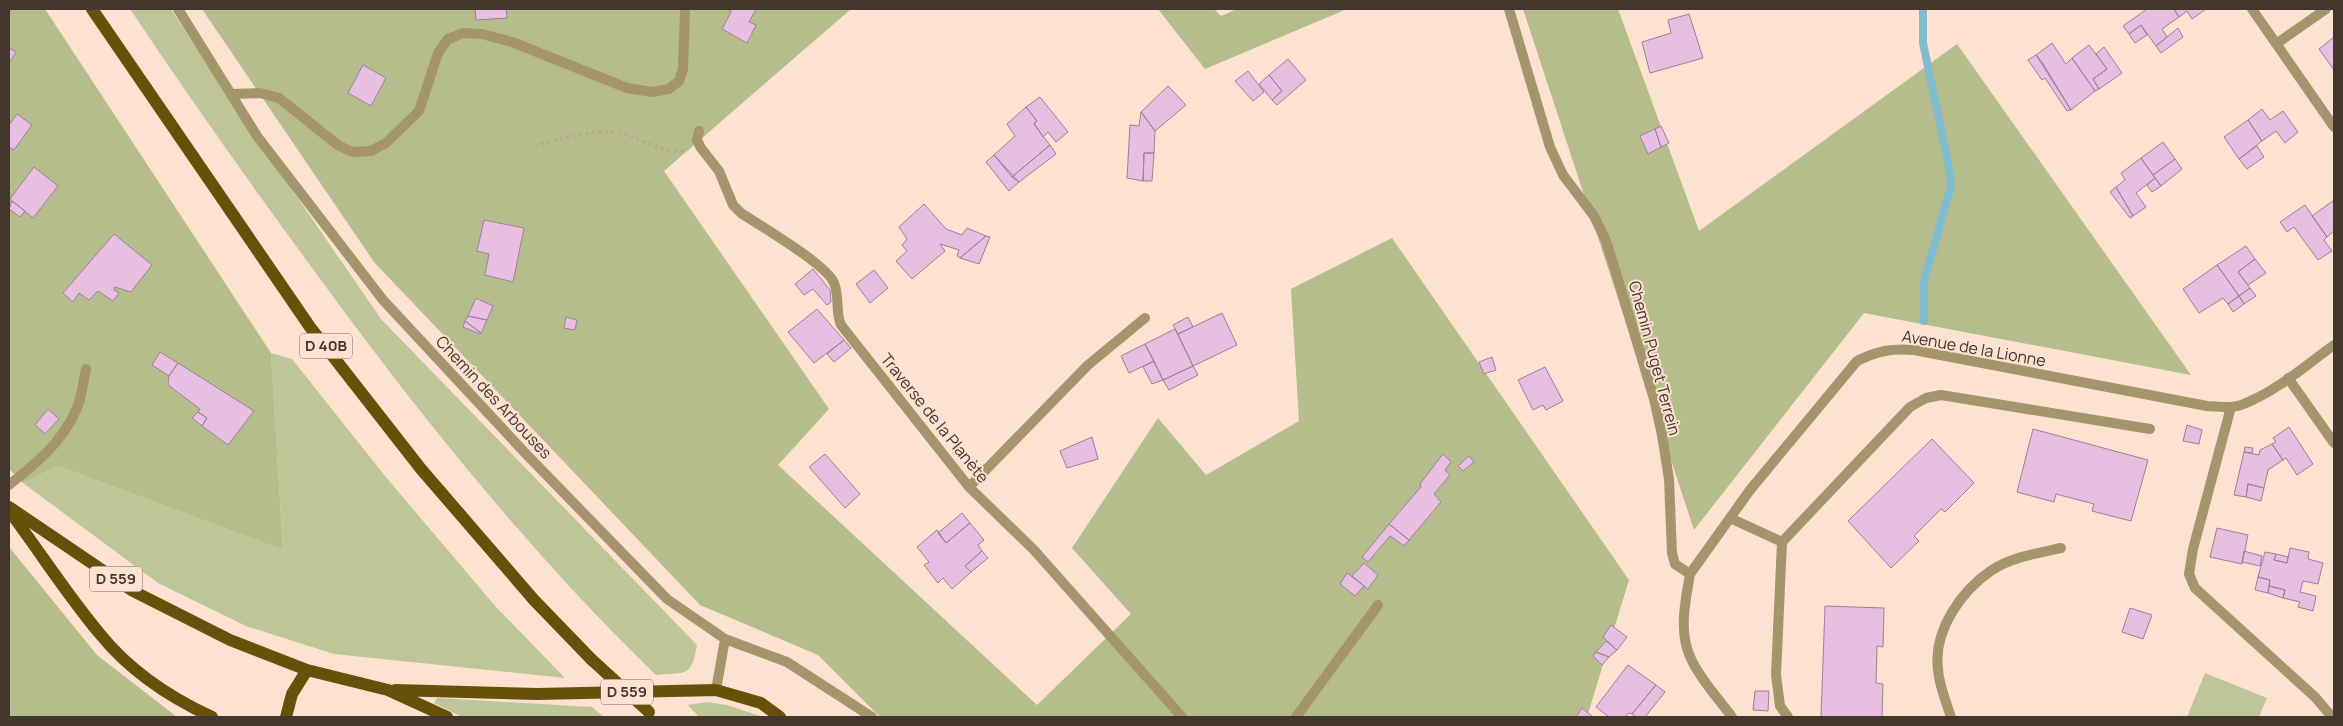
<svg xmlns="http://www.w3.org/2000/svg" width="2343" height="726" font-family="Manrope,sans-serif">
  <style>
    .green { fill: #bec698 }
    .forest { fill: #b4bd8b }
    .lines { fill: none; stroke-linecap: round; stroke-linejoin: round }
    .stream { stroke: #7fbdce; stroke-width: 8 }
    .building { fill: #e8bee1; stroke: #9c8097 }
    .path { stroke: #baa496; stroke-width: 3; stroke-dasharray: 2.5 4; stroke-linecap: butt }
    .service { stroke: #a4956d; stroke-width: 10 }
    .minor { stroke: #a4956d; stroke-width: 10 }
    .primary { stroke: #675008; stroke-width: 12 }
    .primary-bridge { stroke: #675008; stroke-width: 12 }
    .labels { text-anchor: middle; stroke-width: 4; stroke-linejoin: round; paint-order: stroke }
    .shield { fill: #fde1d1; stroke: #7b695e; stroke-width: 1 }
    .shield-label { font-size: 15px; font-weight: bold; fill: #43362d }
    .street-label { font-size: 16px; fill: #43362d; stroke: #fde1d1 }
  </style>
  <rect width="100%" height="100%" fill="#fde1d1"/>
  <path class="green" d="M130 9H171L229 98 381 319 697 645C691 678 686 672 656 675 526 549 413 407 307 261 246 178 187 94 130 9Z
    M271 353 292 359 385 476 496 607 565 678 334 654 246 626 158 583 23 483 58 466 283 550Z
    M2205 673 2267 698 2259 717H2187Z
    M437 698 592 707 604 717H462L434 703Z
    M707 702 727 705 763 717H699L688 705Z"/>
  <path class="forest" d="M9 9H45L271 353 283 550 58 466 23 483 9 469Z
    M202 9H851L664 171 829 409 778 465 1037 705 1131 614 1072 548 1158 418 1206 475 1299 421 1291 289 1392 238 1629 580 1587 717H880L818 655 700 605 374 262Z
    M1158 9H1214L1221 16 1237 9H1347L1205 69Z
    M1523 9H1618L1699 231 1957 44 2191 375 1864 313 1694 530Z
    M9 547 97 655 177 717H9Z"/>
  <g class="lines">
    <path class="stream" d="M1923 9V43L1949 167 1951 186 1924 281V321"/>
  </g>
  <path class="building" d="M475 9H506L507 18 476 20Z
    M729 9H756L749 22 756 25 747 43 722 29 731 12Z
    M2147 9H2174L2179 17 2162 29 2167 37 2156 46 2141 25 2129 34 2123 26Z
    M2174 9H2206L2192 19 2187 11 2179 17Z
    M1689 14 1703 58 1650 73 1642 42 1671 33 1668 20Z
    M2141 25 2147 35 2135 43 2129 34Z
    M2178 28 2183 37 2161 53 2156 46Z
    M2334 37V70L2319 49Z
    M2052 43 2066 64 2072 58 2095 91 2071 110 2036 55Z
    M2089 45 2107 69 2093 79 2099 89 2095 91 2072 58Z
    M2104 47 2122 73 2099 89 2093 79 2107 69 2096 54Z
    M9 48 16 52 9 63Z
    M2036 55 2042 62 2071 110 2067 111 2045 78 2042 80 2028 60Z
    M1288 59 1306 80 1277 105 1272 100 1282 91 1269 75Z
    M363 65 386 78 371 106 348 93Z
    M1248 71 1264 92 1253 101 1235 81Z
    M1269 75 1282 91 1272 100 1259 84Z
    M1168 86 1186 105 1155 131 1141 112Z
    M1040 97 1068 132 1056 142 1048 132 1043 137 1034 123 1037 121 1026 107Z
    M1026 107 1037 121 1034 123 1035 126 1050 145 1012 177 994 155 1015 136 1007 124Z
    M2262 109 2270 120 2283 111 2298 132 2285 143 2276 131 2262 141 2248 120Z
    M1141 112 1155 131 1154 153H1144L1143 181 1127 178 1130 125 1139 126Z
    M17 114 32 125 14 150 9 147V125Z
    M2248 120 2262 141 2239 159 2224 137Z
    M1661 126 1669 143 1661 147 1655 129Z
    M1655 129 1661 147 1648 154 1640 136Z
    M2163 142 2175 159 2153 175 2141 158Z
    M1050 145 1056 154 1019 182 1012 177Z
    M2257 146 2264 157 2247 169 2239 159Z
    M1144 153H1154L1152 181H1143Z
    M994 155 1019 182 1009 191 986 162Z
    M2141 158 2155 178 2136 193 2146 207 2133 216 2116 187 2125 180 2121 173Z
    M2175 159 2182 169 2161 186 2153 175Z
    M34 167 58 186 33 218 10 199Z
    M2155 178 2161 186 2152 192 2147 185Z
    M2116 187 2133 216 2130 218 2110 192Z
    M2334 200V231L2327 237 2312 216Z
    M12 201 25 211 20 217 9 209Z
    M924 204 946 229 962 235 967 228 986 236 960 258 957 256 959 250 940 244 945 251 912 279 896 261 907 251 902 245 907 239 899 227Z
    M2305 205 2327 237 2324 240 2332 251 2318 260 2294 227 2287 232 2280 222Z
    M484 220 524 228 513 282 485 275 489 254 477 251Z
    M114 234 152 265 131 292 115 287 114 290 119 293 113 301 98 291 89 300 79 293 73 302 63 293Z
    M986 236 990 237 979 264 960 258Z
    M2246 246 2255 259 2238 272 2250 288 2239 296 2217 265Z
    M2255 259 2266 273 2248 285 2238 272Z
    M2217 265 2239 296 2228 304 2223 298 2199 313 2183 289Z
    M813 269 830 290 831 302 827 305 813 289 804 295 795 284Z
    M874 270 888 288 870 303 856 284Z
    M2250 288 2256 296 2244 304 2239 296Z
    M2239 296 2244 304 2233 312 2228 304Z
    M476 298 493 306 487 320 468 316Z
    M817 309 844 340 814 363 788 332Z
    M1222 313 1237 345 1193 366 1178 334Z
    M468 316 487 320 481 333 465 321Z
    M566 317 577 320 575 330 564 328Z
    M1188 317 1193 327 1178 334 1173 325Z
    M465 321 481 333 480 334 463 327Z
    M1175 329 1193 366 1163 380 1145 344Z
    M844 340 851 348 834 362 827 354Z
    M1145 344 1154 361 1129 373 1121 356Z
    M160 352 178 363 169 376 152 365Z
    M1492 357 1496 370 1484 374 1479 362Z
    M1154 361 1163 380 1152 384 1143 367Z
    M178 363 254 411 228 445 202 426 207 418 198 412 200 409 168 385 169 376Z
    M1193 366 1198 375 1169 390 1163 380Z
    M1545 367 1563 401 1546 410 1543 405 1533 410 1518 380Z
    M48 409 59 419 45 434 35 425Z
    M198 412 207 418 202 426 192 418Z
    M2187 425 2202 430 2199 444 2183 441Z
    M2289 427 2313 464 2297 475 2286 458 2283 460 2272 444 2276 442 2273 438Z
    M2033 429 2148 460 2131 521 2092 511 2094 504 2056 494 2054 502 2017 492Z
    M1092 437 1098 459 1067 468 1060 451Z
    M1932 439 1974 483 1945 512 1941 509 1914 536 1919 541 1891 568 1848 521Z
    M2272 444 2283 460 2268 470 2264 488 2248 484 2246 497 2234 495 2244 452 2259 455 2260 450Z
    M2245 447 2253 448 2252 453 2244 452Z
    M825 454 860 494 845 508 809 467Z
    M1443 454 1451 462 1445 470 1450 475 1434 494 1441 502 1409 540 1389 524 1421 487 1420 484Z
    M1469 456 1474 462 1463 471 1458 466Z
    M2248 484 2264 488 2261 501 2246 497Z
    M962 513 970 523 946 543 938 533Z
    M970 523 984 540 978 545 982 551 965 566 971 572 952 589 943 578 938 583 924 565 929 562 917 547 937 530 946 543Z
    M1389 524 1409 540 1404 546 1390 536 1368 562 1362 557Z
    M2217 528 2248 535 2242 564 2210 557Z
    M2290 548 2309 552 2308 559 2323 563 2318 584 2303 581 2300 592 2316 596 2313 611 2298 607 2300 602 2283 598 2285 590 2269 586 2270 580 2258 577 2265 552 2276 554 2274 560 2287 563Z
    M982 551 988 558 971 572 965 566Z
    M2244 551 2262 556 2260 566 2242 562Z
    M2276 554 2288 557 2287 563 2274 560Z
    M1364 563 1378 575 1368 589 1352 576Z
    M1347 573 1364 586 1355 596 1340 584Z
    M2258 577 2270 580 2268 593 2255 590Z
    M2269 586 2285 590 2283 598 2268 593Z
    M1825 606 1884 608 1883 647 1877 646 1876 683 1883 684 1882 717H1821Z
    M2130 608 2152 615 2143 639 2122 632Z
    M1611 625 1627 637 1617 650 1603 637Z
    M1606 641 1617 650 1609 657 1596 652Z
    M1596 652 1609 657 1602 665 1593 656Z
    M1628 665 1656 685 1632 714 1629 713 1625 717H1609L1596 707Z
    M1656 685 1665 692 1645 717H1636L1632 714Z
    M1755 691H1769L1768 711 1753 710Z
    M1582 708 1593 717H1576Z"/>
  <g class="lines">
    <path class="path" d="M535 145C561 139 592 129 619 133 640 137 661 153 683 151"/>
    <path class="service" d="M2231 407 2193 549 2189 574 2195 588 2315 697 2332 717
      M1730 518 1782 542 1776 675 1780 706 1788 717
      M1782 542 1910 407 1926 398 1941 395 2150 429
      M1296 717 1378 605
      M1951 717C1946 702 1939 685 1938 669 1933 631 1961 591 1992 570 2012 557 2038 553 2061 548"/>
    <path class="minor" d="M178 9 257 136 383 300 527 455 667 599 725 639 787 662 872 717
      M1509 9 1550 147 1563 175 1594 216 1606 241 1617 276 1654 399 1662 435 1669 479 1672 553 1675 564 1690 574C1686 598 1680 624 1687 648 1693 671 1718 698 1732 717
      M2252 9 2334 127
      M2276 44 2326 9
      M231 94 260 93 279 98 339 146 353 152 371 151 386 143 419 111 438 53 448 39 463 33 482 34 512 42 627 88 652 92 669 89 679 81 683 69 685 9
      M699 131 697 140 701 148 719 171 733 205 741 213C762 227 826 264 834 283 840 298 835 311 841 325L969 487 1034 550 1182 717
      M2288 378 2334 443
      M9 485C36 463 62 443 76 410 82 398 83 382 86 369
      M969 487 1088 365 1145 318
      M1690 574 1750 490 1857 361C1877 351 1892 348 1914 350L2207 406C2220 407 2234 409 2246 403 2278 390 2306 365 2334 345
      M716 690 725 639"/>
    <path class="primary" d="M92 9 310 327 421 469 534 600 591 659
      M9 507 133 591 230 640 307 670 388 690 447 717
      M10 512C40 552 68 596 100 634 129 670 171 698 212 717
      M395 690 538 694 716 690 761 703 780 717
      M286 717 292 694 307 670"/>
    <path class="primary-bridge" d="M591 659 649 712"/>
  </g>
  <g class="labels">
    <g class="shield">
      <rect x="300" y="333.5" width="52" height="25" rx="4"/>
      <rect x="90" y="566.5" width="52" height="25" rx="4"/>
      <rect x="601" y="679.5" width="52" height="25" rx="4"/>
    </g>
    <g class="shield-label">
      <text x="326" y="351">D 40B</text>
      <text x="116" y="584">D 559</text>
      <text x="627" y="697">D 559</text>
    </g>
    <g class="street-label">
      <text transform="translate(1974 348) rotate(10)" y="6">Avenue de la Lionne</text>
      <text transform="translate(1655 358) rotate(75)" y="6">Chemin Puget Terrein</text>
      <text transform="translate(494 397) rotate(47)" y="6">Chemin des Arbouses</text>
      <text transform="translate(935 418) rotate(51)" y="6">Traverse de la Planète</text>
    </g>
  </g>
  <rect width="2343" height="726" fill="none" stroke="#43362d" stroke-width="20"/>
</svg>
